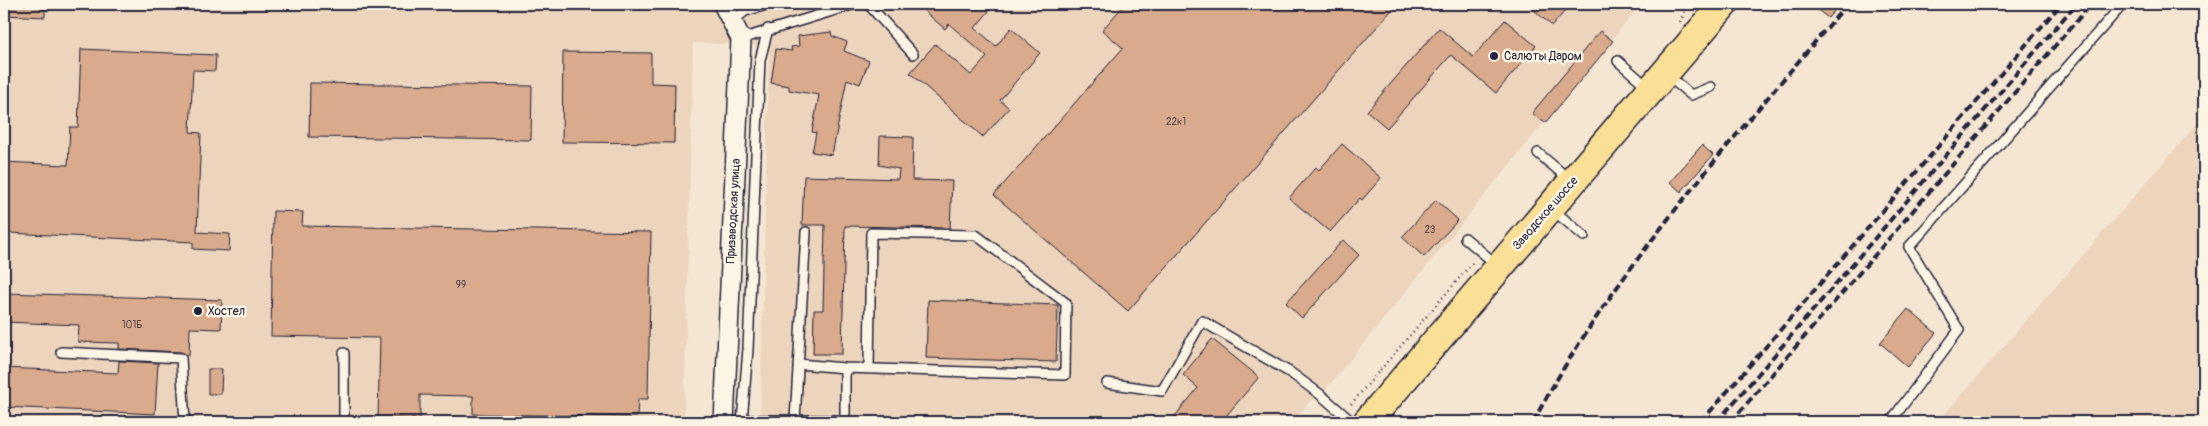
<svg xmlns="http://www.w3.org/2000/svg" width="2208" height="426" font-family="Pangolin,sans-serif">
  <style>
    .built { fill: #edd4bd }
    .building { fill: #d9aa8b; stroke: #22223b }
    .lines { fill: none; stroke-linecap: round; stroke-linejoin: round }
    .lane-casing { stroke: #22223b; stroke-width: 12 }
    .street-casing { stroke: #22223b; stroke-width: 22 }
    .primary-casing { stroke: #22223b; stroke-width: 31 }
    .path { stroke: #22223b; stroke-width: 2.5; stroke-dasharray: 1 4; stroke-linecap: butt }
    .lane { stroke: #fcf5e5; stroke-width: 9 }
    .street { stroke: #fcf5e5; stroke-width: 19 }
    .primary { stroke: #fadf96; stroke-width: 28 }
    .rail { stroke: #22223b; stroke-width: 4; stroke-dasharray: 8 4; stroke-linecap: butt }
    .poi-dot { fill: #22223b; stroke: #fcf5e5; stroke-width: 2 }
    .labels { text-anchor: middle; stroke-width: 5; stroke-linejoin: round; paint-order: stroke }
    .number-label { font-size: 10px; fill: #50444f }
    .poi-label { font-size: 12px; fill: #22223b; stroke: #fcf5e5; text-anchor: start }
    .street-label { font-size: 12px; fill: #22223b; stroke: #fcf5e5 }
  </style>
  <rect width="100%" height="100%" fill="#f5e6d3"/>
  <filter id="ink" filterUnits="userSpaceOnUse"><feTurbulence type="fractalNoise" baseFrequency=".02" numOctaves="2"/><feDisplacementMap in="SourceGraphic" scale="10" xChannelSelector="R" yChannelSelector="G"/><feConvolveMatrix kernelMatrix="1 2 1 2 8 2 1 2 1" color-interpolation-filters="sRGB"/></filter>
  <g filter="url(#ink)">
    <path class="built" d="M4 4H1641L1318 399H1312L1292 422H760L769 46 693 43 684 422H4Z
      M2204 116V422H1938Z"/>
    <path class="building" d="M4 4H45V17L4 15Z
      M916 4H995L975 28 996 46 1011 28 1040 53 1000 100 1009 108 983 137 910 73 935 44 971 75 987 57 949 24 945 29Z
      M1125 4H1397L1128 311 994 195 1123 48 1102 30Z
      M1527 4H1571L1552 26Z
      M1810 4H1840L1828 18Z
      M1505 20 1536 46 1496 93 1451 55 1387 128 1367 111 1439 28 1473 57Z
      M1600 31 1613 41 1545 123 1532 113Z
      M831 32 832 36 847 42 844 51 869 61 860 84 847 79 832 155 812 152 816 133 812 132 819 95 789 90V86L771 83 776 49 792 51 791 47 799 46 798 36Z
      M81 49 216 55 215 71 193 70 190 132 201 133 197 232 230 234 229 251 193 249V242L8 233V216H4V162L68 165 70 127H78Z
      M563 52 651 53V83L675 84 674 143 562 142Z
      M310 83 532 86 531 140 309 137Z
      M880 136 913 137 912 180 952 181 950 228 845 226 842 354H813L814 310H823L825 225H802L804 176 898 179 899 169 879 165Z
      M1342 144 1381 178 1362 200 1360 198 1330 232 1289 198 1316 167 1319 170Z
      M1702 145 1713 155 1681 192 1670 182Z
      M1436 200 1458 220 1424 257 1402 237Z
      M273 211 303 212 302 226 651 232 648 399H638L637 417 473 414V396L420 395V419L378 418 380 338 271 336Z
      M1343 240 1359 255 1302 318 1286 303Z
      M5 293 222 300 221 329 190 328 189 356 181 352 119 349V343L78 342 79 325 4 322Z
      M928 300 1058 305 1056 362 926 358Z
      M1908 309 1936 333 1908 367 1880 343Z
      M1212 339 1259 377 1221 422H1170L1198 388 1183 375Z
      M119 361 158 363 155 414 4 407V368L118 373Z
      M208 369H222L221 394H208Z"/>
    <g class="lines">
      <defs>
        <path id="lane" d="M868 4 913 54
          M732 22 745 11 770 4
          M741 39 855 4
          M1618 61 1648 87
          M1667 75 1691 95 1711 87
          M1538 153 1570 180
          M1552 209 1584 236
          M1465 238 1497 265
          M61 352 181 358 185 422
          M798 364 845 368
          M1107 383 1162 391 1202 321 1291 373 1321 395 1352 422
          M742 420H845V368L1065 375 1066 303 976 235 871 233 869 368
          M795 420 806 232
          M1891 421 1959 330 1909 247 2123 4
          M344 422V353
          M742 422 748 349 760 60 768 29"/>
        <path id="street" d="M723 4 741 39 724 422"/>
        <path id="primary" d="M1367 422 1724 4"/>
      </defs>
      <use href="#lane" class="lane-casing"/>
      <use href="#street" class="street-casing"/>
      <use href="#primary" class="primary-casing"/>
      <path class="path" d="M1680 22 1688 4
        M1351 404 1474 261"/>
      <use href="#lane" class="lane"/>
      <use href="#street" class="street"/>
      <use href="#primary" class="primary"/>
      <path class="rail" d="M1533 422C1615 268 1735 138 1847 4
        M1701 422 2061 4
        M1717 422 2076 4
        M1731 422 2091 4"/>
    </g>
  </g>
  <g class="poi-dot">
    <circle cx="1494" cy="56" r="5"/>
    <circle cx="198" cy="311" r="5"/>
  </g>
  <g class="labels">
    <g class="number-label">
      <text x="1176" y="125">22к1</text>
      <text x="1430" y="233">23</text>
      <text x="461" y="288">99</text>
      <text x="132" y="328">101Б</text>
    </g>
    <g class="poi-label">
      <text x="1504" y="60">Салюты Даром</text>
      <text x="208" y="315">Хостел</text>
    </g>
    <g class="street-label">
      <text transform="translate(733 211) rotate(-87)" y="4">Призаводская улица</text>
      <text transform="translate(1545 213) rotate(-49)" y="4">Заводское шоссе</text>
    </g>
  </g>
  <rect width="2208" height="426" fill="none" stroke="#fcf5e5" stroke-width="20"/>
  <rect x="10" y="10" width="2188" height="406" fill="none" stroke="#22223b" stroke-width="2" filter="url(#ink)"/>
</svg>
